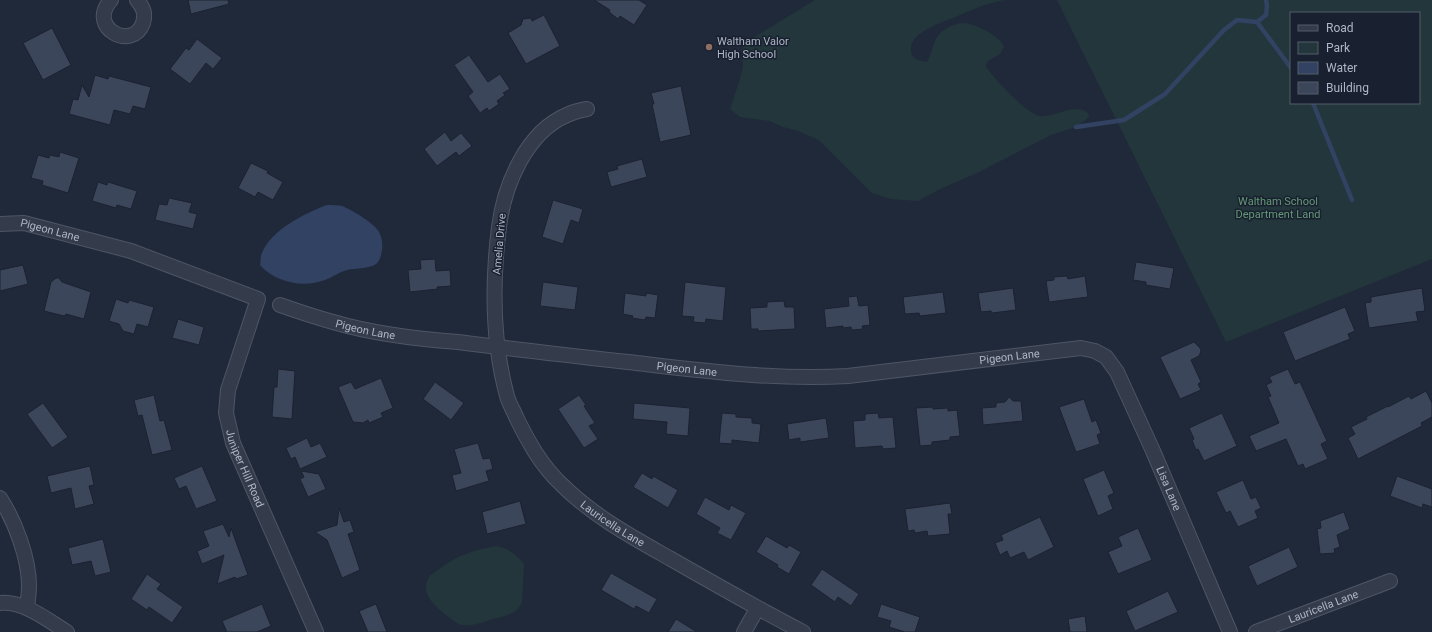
<svg xmlns="http://www.w3.org/2000/svg" width="1432" height="632" font-family="Roboto,sans-serif">
  <style>
    .green { fill: #22363b; fill-rule: evenodd }
    .water { fill: #324263 }
    .lines { fill: none; stroke-linecap: round; stroke-linejoin: round }
    .stream { stroke: #324263; stroke-width: 4.5 }
    .building { fill: #3c465b; stroke: #1b2231 }
    .minor-casing { stroke: #4e5665; stroke-width: 16 }
    .minor { stroke: #343b4b; stroke-width: 14 }
    .education-dot { fill: #8d6e63; stroke: #19202f; stroke-width: 1.5 }
    .labels { text-anchor: middle; stroke-width: 3; stroke-linejoin: round; paint-order: stroke }
    .poi-label { font-size: 11px; fill: #aeb6c7; stroke: #19202f; text-anchor: start }
    .park-label { font-size: 11px; fill: #649975; stroke: #19202f }
    .street-label { font-size: 11px; fill: #aeb6c7; stroke: #19202f }
  </style>
  <rect width="100%" height="100%" fill="#20293a"/>
  <path class="green" d="M815 0H1005C987 3 972 10 955 17 941 23 909 32 911 51 911 59 920 61 927 62 933 52 932 41 941 32 946 28 957 22 964 23 975 24 1001 36 1004 47L1000 54 988 61 986 66C992 77 1028 115 1040 116 1056 118 1074 102 1088 113L1089 117 1076 127 1051 135 977 173 940 189 918 201 891 199 872 193 819 140 798 131 783 127 770 121 740 117 730 109 739 82 743 67 742 49 750 40 758 35Z
    M1057 0H1432V259L1226 342ZM1291 13H1419V103H1291Z
    M497 546C509 549 516 554 524 564L522 602C517 614 508 615 497 618 486 621 473 627 461 625 456 623 450 618 446 615 435 606 419 593 429 577 431 574 435 572 438 570 458 555 473 550 497 546Z"/>
  <path class="water" d="M327 205C332 205 338 205 342 206 352 210 374 223 379 232 384 241 383 254 378 262 373 269 355 268 347 270 339 272 333 277 325 280 304 288 276 283 260 265 261 262 260 256 262 253 271 230 305 213 327 205Z"/>
  <g class="lines">
    <path class="stream" d="M1257 22 1291 68
      M1313 103 1352 200
      M1076 127 1124 120 1165 94 1224 30 1237 20 1257 22 1266 15 1267 6 1266 0"/>
  </g>
  <path class="building" d="M188 0H228L229 4 191 14Z
    M594 0H639L647 5 634 25 620 16 618 19 609 12 610 10Z
    M544 15 560 46 526 64 508 33 521 25 523 19 531 18 532 21Z
    M52 28 71 65 43 80 23 43Z
    M197 39 222 58 213 69 206 63 190 84 170 69 186 48 189 50Z
    M469 55 488 82 500 74 510 89 503 93 505 95 497 101 499 104 489 111 487 108 480 113 468 96 473 92 454 65Z
    M95 75 108 79 109 76 151 87 145 109 133 106 130 114 114 110 110 125 69 114 73 99 78 100 82 85 89 97Z
    M681 86 691 135 660 142 652 104H654L651 93Z
    M445 132 451 141 461 133 472 146 459 156 456 152 437 166 424 149Z
    M60 152 79 158 68 193 42 185 43 181 31 178 38 155 49 158 50 155 59 157Z
    M642 159 647 177 611 187 607 172 618 169 617 166Z
    M251 163 268 171 267 173 283 182 273 200 258 192 255 197 238 188Z
    M98 182 107 185 108 182 137 191 131 209 117 205 116 208 92 201Z
    M169 198 192 203 189 212 197 214 193 229 155 220 159 204 167 205Z
    M553 200 583 209 579 223 571 220 563 244 542 237Z
    M435 259 436 271 450 270 451 286 437 287 438 289 410 292 408 270 421 269 420 260Z
    M1136 262 1174 268 1170 289 1146 285V282L1133 280Z
    M23 265 28 284 0 291V270Z
    M1067 276 1068 279 1085 276 1088 297 1049 302 1046 281 1054 280V277Z
    M56 278H59L62 282 91 292 84 319 66 314 64 316 44 311 51 282Z
    M543 282 578 287 575 310 540 306Z
    M685 282 726 287 723 321 706 319 705 323 693 322 694 317 682 316Z
    M1013 288 1016 310 992 313 991 311 981 312 978 293Z
    M1422 288 1425 311 1416 312 1418 321 1369 328 1365 303 1371 302V297Z
    M943 292 946 313 920 316 919 313 905 314 903 297Z
    M625 293 646 296V293L658 295 655 318 646 317 645 320 632 318 633 316 623 314Z
    M857 296 859 306 868 305 870 325 862 326 863 329 852 330 851 327 843 328V326L826 328 824 309 849 306 848 297Z
    M116 299 128 303 129 300 154 307 148 327 137 324 134 334 123 331 119 324 109 321Z
    M784 301 785 307H794L795 329 758 331V329H751L750 308 767 307V302Z
    M1345 307 1355 331 1348 334 1350 339 1295 361 1283 332Z
    M178 319 204 327 199 345 172 338Z
    M1194 342 1200 348 1201 351 1199 356 1191 360 1201 382 1198 384 1201 390 1180 399 1160 357Z
    M278 369 295 371 292 419 272 417 274 387H277Z
    M1288 369 1295 384 1300 382 1327 441 1321 444 1328 459 1305 469 1303 464 1298 466 1286 439 1256 451 1249 436 1279 423 1268 397 1271 396 1266 385 1272 382 1269 377Z
    M381 378 393 408 381 413 383 417 369 423 368 420 363 423 353 422 338 387 351 382 355 389Z
    M435 382 464 403 451 420 423 399Z
    M1426 391 1432 403V417L1421 423 1422 426 1358 459 1348 438 1355 434 1351 427 1367 419 1366 417 1388 406V407L1409 396 1411 399Z
    M154 395 160 421 164 420 172 450 152 455 142 415 138 416 134 400Z
    M579 395 586 405 584 406 595 423 589 426 598 439 584 448 558 409Z
    M1009 397 1013 401H1021L1023 421 983 425 982 408 996 407V403L1005 402Z
    M1084 399 1092 422 1096 420 1101 433 1097 435 1100 444 1076 452 1059 407Z
    M43 403 68 437 52 448 27 414Z
    M634 403 690 408 688 436 666 434 667 422 633 419Z
    M933 407V409L948 408V411L957 410 960 436 950 437V440L932 442V445L920 446 916 408Z
    M722 413 736 414V417L752 418V423L761 424 759 443 732 440V444L719 443Z
    M878 413 879 418 893 417 896 448 883 449 882 446 855 448 853 421 865 420V414Z
    M1222 413 1237 446 1204 461 1198 449 1196 450 1192 440 1194 439 1189 428Z
    M826 418 829 438 800 442V438L789 440 787 424Z
    M307 438 311 447 320 443 327 457 300 469 295 457 291 459 286 448Z
    M478 443 483 459 490 458 493 469 486 471 489 481 456 491 452 475 461 473 454 449Z
    M90 466 94 485 89 486 94 504 75 509 71 488 51 493 47 476Z
    M202 466 217 501 196 509 186 486 179 489 174 478Z
    M1104 470 1114 493 1108 496 1113 509 1098 516 1083 479Z
    M301 471 319 474 326 489 308 497 300 479 304 477Z
    M642 473 652 479 653 476 678 490 668 508 633 487Z
    M1397 476 1432 489V507L1423 504 1422 508 1390 496Z
    M1243 480 1251 499 1256 497 1261 508 1255 511 1258 518 1238 527 1230 511 1226 513 1216 492Z
    M705 497 729 510 731 505 746 513 731 540 717 533 720 528 696 514Z
    M520 501 526 524 487 534 482 512Z
    M950 503 952 514H948L950 534 928 536 927 531 915 533 914 530 908 531 905 509Z
    M339 508 344 522 350 520 354 532 348 534 360 570 342 578 327 540 315 532 337 525Z
    M1344 512 1350 529 1337 535 1340 547 1334 549 1335 553 1320 554 1317 529 1321 528 1320 521Z
    M1040 517 1054 547 1028 560 1024 552 1010 558 1007 551 1000 555 995 543 1003 540 1001 535Z
    M223 524 229 537 231 528 248 575 236 579 235 577 217 584 224 555 202 564 197 551 209 546 203 531Z
    M1138 528 1152 560 1118 574 1108 552 1122 546 1118 537Z
    M766 536 787 548 789 545 801 552 789 574 777 567 778 565 756 552Z
    M103 539 111 572 95 576 91 561 72 565 68 548Z
    M1289 547 1298 567 1257 586 1248 566Z
    M822 569 859 594 851 606 838 597 835 602 811 585Z
    M611 573 657 599 649 613 636 606 634 609 601 590Z
    M147 574 161 584 157 589 183 607 172 623 149 607 147 610 131 599Z
    M1168 591 1178 612 1135 631 1126 611Z
    M262 604 271 626 257 632H227L222 621Z
    M376 604 387 632H368L359 611Z
    M881 604 920 617 915 632H905L889 627 891 621 877 617Z
    M1085 616 1087 632H1070L1068 619Z
    M676 619 697 632H668Z"/>
  <g class="lines">
    <defs>
      <g id="minor">
        <path d="M111 0C86 28 133 52 143 23 146 13 143 7 137 0"/>
        <path id="s1" d="M587 109C581 110 573 112 567 115 526 132 504 186 499 227 492 283 492 341 507 396 509 404 514 411 517 419 529 443 541 465 561 484 593 516 632 537 671 559 715 584 758 609 803 632"/>
        <path id="s2" d="M0 224 24 223 131 251 258 299 228 390 226 413 233 443 316 632"/>
        <path id="s3" d="M280 305C297 311 315 317 333 322 374 334 416 339 458 342 520 350 583 357 645 364 712 372 780 380 848 376L1081 348 1095 351 1106 357 1117 372 1153 451 1230 632"/>
        <path d="M0 498C15 521 29 558 29 586 29 593 28 600 27 607"/>
        <path d="M0 603C25 601 47 620 67 632"/>
        <path d="M744 632 757 609"/>
        <path id="s4" d="M1256 632 1390 581"/>
      </g>
    </defs>
    <use href="#minor" class="minor-casing"/>
    <use href="#minor" class="minor"/>
  </g>
  <circle class="education-dot" cx="709" cy="47" r="4"/>
  <g class="labels">
    <g class="poi-label">
      <text x="717" y="45">Waltham Valor<tspan x="717" dy="13">High School</tspan></text>
    </g>
    <g class="park-label">
      <text x="1278" y="205">Waltham School<tspan x="1278" dy="13">Department Land</tspan></text>
    </g>
    <g class="street-label">
      <text dy="4" stroke="none"><textPath href="#s2" startOffset="51">Pigeon Lane</textPath></text>
      <text transform="translate(499 244) rotate(-85)" y="4">Amelia Drive</text>
      <text dy="4" stroke="none"><textPath href="#s3" startOffset="89">Pigeon Lane</textPath></text>
      <text dy="4" stroke="none"><textPath href="#s3" startOffset="737">Pigeon Lane</textPath></text>
      <text dy="4" stroke="none"><textPath href="#s3" startOffset="413">Pigeon Lane</textPath></text>
      <text dy="4" stroke="none"><textPath href="#s2" startOffset="448">Juniper Hill Road</textPath></text>
      <text dy="4" stroke="none"><textPath href="#s3" startOffset="982">Lisa Lane</textPath></text>
      <text dy="4" stroke="none"><textPath href="#s1" startOffset="497">Lauricella Lane</textPath></text>
      <text dy="4" stroke="none"><textPath href="#s4" startOffset="72">Lauricella Lane</textPath></text>
    </g>
  </g>
  <rect x="1290" y="12" width="130" height="92" fill="#19202f" stroke="#555c6c"/>
  <rect x="1298" y="25" width="20" height="6" fill="#343b4b" stroke="#555c6c"/>
  <text x="1326" y="32" font-size="12" fill="#aeb6c7">Road</text>
  <rect x="1298" y="42" width="20" height="12" fill="#22363b" stroke="#555c6c"/>
  <text x="1326" y="52" font-size="12" fill="#aeb6c7">Park</text>
  <rect x="1298" y="62" width="20" height="12" fill="#324263" stroke="#555c6c"/>
  <text x="1326" y="72" font-size="12" fill="#aeb6c7">Water</text>
  <rect x="1298" y="82" width="20" height="12" fill="#3c465b" stroke="#555c6c"/>
  <text x="1326" y="92" font-size="12" fill="#aeb6c7">Building</text>
</svg>
